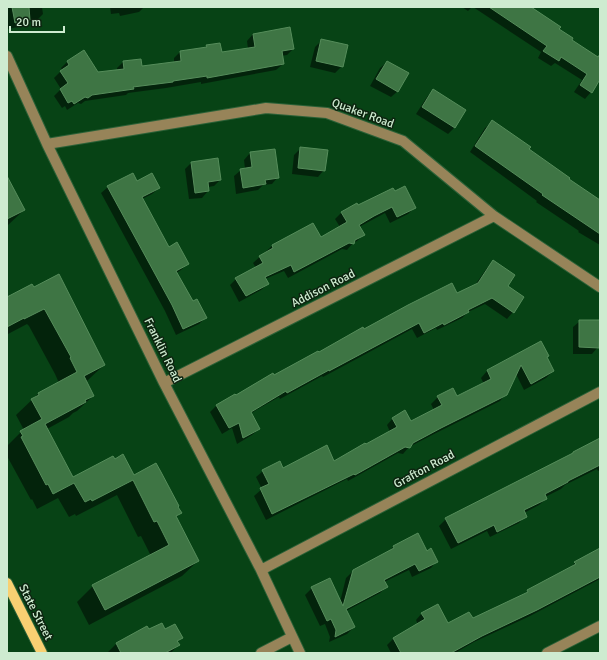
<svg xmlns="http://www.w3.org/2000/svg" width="607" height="660" font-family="Signika,sans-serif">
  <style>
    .shadow { fill: #0007 }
    .building { fill: #3e7544; stroke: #568d5b }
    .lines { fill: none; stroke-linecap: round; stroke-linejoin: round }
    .minor-casing { stroke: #2b6137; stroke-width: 12 }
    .major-casing { stroke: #2b6137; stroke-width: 12 }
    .minor { stroke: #978459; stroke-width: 10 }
    .major { stroke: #f8d072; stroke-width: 10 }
    .labels { text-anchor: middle; stroke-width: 3; stroke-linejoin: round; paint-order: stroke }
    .street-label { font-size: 12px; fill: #ceebd0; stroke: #0d2410 }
  </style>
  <rect width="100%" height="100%" fill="#074315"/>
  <path class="shadow" d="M7 7H42L43 14 36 21 27 22 23 26 8 29 7 21Z
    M110 7H144L139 12 120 16 119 13 111 14Z
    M462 7H472L468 11Z
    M473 7H529L570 41 600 59V78L591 92 585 99 574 92 582 80 555 63 551 66 538 58 541 52Z
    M253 34 293 49 287 55 281 56 283 64 276 70 201 84V82L166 88 128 93 126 95 85 101 81 104 78 103 67 110 65 106 62 108 54 96 61 89 54 78 62 70 61 68 67 62 84 52 97 73 117 71V68L123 62 140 60 141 67 174 63V58L180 52 205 48 207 46 221 53 248 49 247 41Z
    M322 40 342 66 335 73 310 67 315 47Z
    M387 62 398 91 391 97 370 86 380 68Z
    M433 90 465 110 454 128 448 134 416 114 427 97Z
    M492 122 568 179 600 201V245L578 232 579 231 536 202 537 201 470 152 485 128Z
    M301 148 324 170 318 177 292 174 294 155Z
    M250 153 278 177 272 184 263 185 258 190 236 194 234 176 241 170 245 169 244 160Z
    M192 162 220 180 214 186 208 187V191L202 198 189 199 185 169Z
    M136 182 159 188 152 194 142 199 169 248 188 263 181 270 176 273 193 302 205 318 199 324 176 335 165 311 101 193 108 187Z
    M7 192 24 210 7 226Z
    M394 192 415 207 408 214 390 223 385 213 359 227 363 235 357 241 353 243 347 250 342 249 288 278 284 271 265 279 268 284 261 290 239 302 230 285 236 279 256 268 253 263 272 246 320 239 340 227 335 219 342 212Z
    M493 262 506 286 513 312 507 319 485 304 468 312 462 318 437 330 436 328 417 338 412 329 323 377 322 376 280 399 279 397 251 413 259 429 252 435 237 444 232 428 222 434 210 412 216 406 235 395V396L364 330 456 294 475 285 487 268Z
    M32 285 104 365 88 380 86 382 93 396 77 411 73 413 69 417 47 429 72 479 133 476 177 507 180 513 176 518 198 561 182 576 89 625 77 602 93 586 151 556 141 536 138 537 117 495 76 516 75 514 69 517 58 498 37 509 32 499 31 500 7 456V446L21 432 24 430 16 415 38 394 59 383 55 374 29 326 27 324 8 334V333L7 334V298Z
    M580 321 598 347 592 354H573V327Z
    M541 343 546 358 553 371 546 378 524 390 516 374 506 394 500 401 434 434 409 447 403 454 398 453 348 481 347 479 266 520 254 496 262 489 256 477 263 471 283 469 334 462 390 432 387 425 393 418 410 422 434 410 431 404 438 397H456L484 384 481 378 487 371Z
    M600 439V470L598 471 597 469 565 485 561 489 545 497 546 499 539 505 524 513 525 516 519 523 490 537 487 531 451 549 439 526 446 519 571 456Z
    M418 535 426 552 437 561 431 568 412 577 409 570 384 582 386 587 380 593 346 611 354 627 347 634 329 642 330 637 325 624 320 626 305 595 312 588 330 580 340 602 346 578 353 571 389 552 393 547Z
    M600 549V579L530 616 474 642 455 653H391L387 645 393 639 418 625 416 620 422 613 448 624 472 620 524 595 528 591 569 569 575 563Z
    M147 628 148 630 164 631 182 638 177 642 178 645 171 653H107L116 644Z"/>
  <path class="building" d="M12 7H29L30 20 15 23Z
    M489 7H531L561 27 559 29 573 38 572 40 598 57 600 54V82L599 81 592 93 580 85 587 74 561 57 559 61 543 51 547 46Z
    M290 27 294 49 282 51 284 64 207 78V76L173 81V82L133 87 134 89 92 95 88 98 85 97 74 104 72 101 68 103 60 89 68 83 60 71 69 65 67 61 84 50 98 72 124 69 123 61 141 59 142 66 181 61 180 51 207 47 206 45 220 43 222 52 255 47 253 34Z
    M321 39 348 45 343 67 316 61Z
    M387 61 409 73 398 92 376 79Z
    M433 89 466 110 455 128 422 107Z
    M492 120 531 147 529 149 570 178 569 179 600 200V234L542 195 543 194 475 146Z
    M300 147 328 150 325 171 298 168Z
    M275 149 279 178 265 180 266 184 243 188 240 169 252 167 250 152Z
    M218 158 221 180 208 182 209 191 195 193 191 162Z
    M133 173 137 181 152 173 160 188 142 197 169 247 177 242 189 264 176 271 193 301 197 299 207 318 183 329 172 305 107 186Z
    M7 176 25 210 7 219Z
    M405 186 416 208 397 217 392 207 374 216 359 225 365 235 355 240 354 244 349 243 294 272 291 265 265 277 269 284 246 296 235 278 263 263 259 256 273 248 272 245 313 223 321 237 347 222 341 212 357 203 358 205 393 188 395 191Z
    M493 260 515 275 508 286 524 297 514 313 492 298 468 310 469 312 444 325 443 323 424 333 419 323 329 371V370L287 393 286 391 251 412 260 429 243 438 239 423 229 428 216 405 235 394 236 395 273 373 274 375 318 351 319 352 363 327 364 329 408 305 452 283 457 293 478 283Z
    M59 274 105 365 84 376 94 396 85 400 86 402 45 424 73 477 113 456 115 459 123 454 134 475 156 463 161 472 179 506 178 507 182 513 176 516 199 561 105 610 92 585 169 545 157 521 154 522 133 480 92 501 91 499 85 502 74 483 53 494 48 484 46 485 21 437 23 436 20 431 42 419 31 399 39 395 38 393 77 372 70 358 71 357 45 310 44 309 24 319V318L7 327V297L32 284 34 287Z
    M579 320H600L599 348 579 347Z
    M541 341 549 356 547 357 554 371 531 384 521 365 507 395 441 428 413 443 410 448 405 447 355 475 354 474 272 514 260 488 269 484 262 470 280 461 283 468 327 445 334 461 365 443 366 444 397 427 392 418 405 410 411 421 442 405 437 396 453 388 457 396 491 379 487 370Z
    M600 438V465L568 481V482L545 494 547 499 524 510 527 517 497 532 494 525 458 543 445 518 573 453V452Z
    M418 533 427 551 431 548 438 562 419 571 415 564 384 580 388 587 346 609 355 627 335 637 336 630 331 619 327 621 311 587 330 578 343 606 353 570 394 548 393 546Z
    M600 548V577L537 610 482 636 451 653H401L393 638 425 619 421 613 438 604 448 623 469 612 473 618 528 592 527 590 576 564 574 562Z
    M162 623 165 629 175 624 183 638 177 641 180 645 165 653H121L116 643 147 626 149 629Z"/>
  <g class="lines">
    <defs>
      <path id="minor" d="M7 56 47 144 164 383 261 570 300 653
        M47 144 266 108 327 113 403 141 494 216 600 287
        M164 383 494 216
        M261 570 600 392
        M261 653 292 637
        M547 653 600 626"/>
      <path id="major" d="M7 583 42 653"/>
    </defs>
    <use href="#minor" class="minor-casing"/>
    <use href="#major" class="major-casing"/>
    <use href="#minor" class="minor"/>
    <use href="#major" class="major"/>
  </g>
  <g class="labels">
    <g class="street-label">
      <text transform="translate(363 113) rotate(20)" y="4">Quaker Road</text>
      <text transform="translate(323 288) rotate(-27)" y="4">Addison Road</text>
      <text transform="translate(163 350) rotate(64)" y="4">Franklin Road</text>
      <text transform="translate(424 469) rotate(-28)" y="4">Grafton Road</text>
      <text transform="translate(36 612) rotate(63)" y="4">State Street</text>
    </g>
  </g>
  <rect width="607" height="660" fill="none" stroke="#ceebd0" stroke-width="16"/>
  <path d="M10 26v6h54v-6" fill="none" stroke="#ceebd0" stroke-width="2"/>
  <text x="16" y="26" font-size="12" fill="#ceebd0" stroke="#0d2410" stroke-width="3" paint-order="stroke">20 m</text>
</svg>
